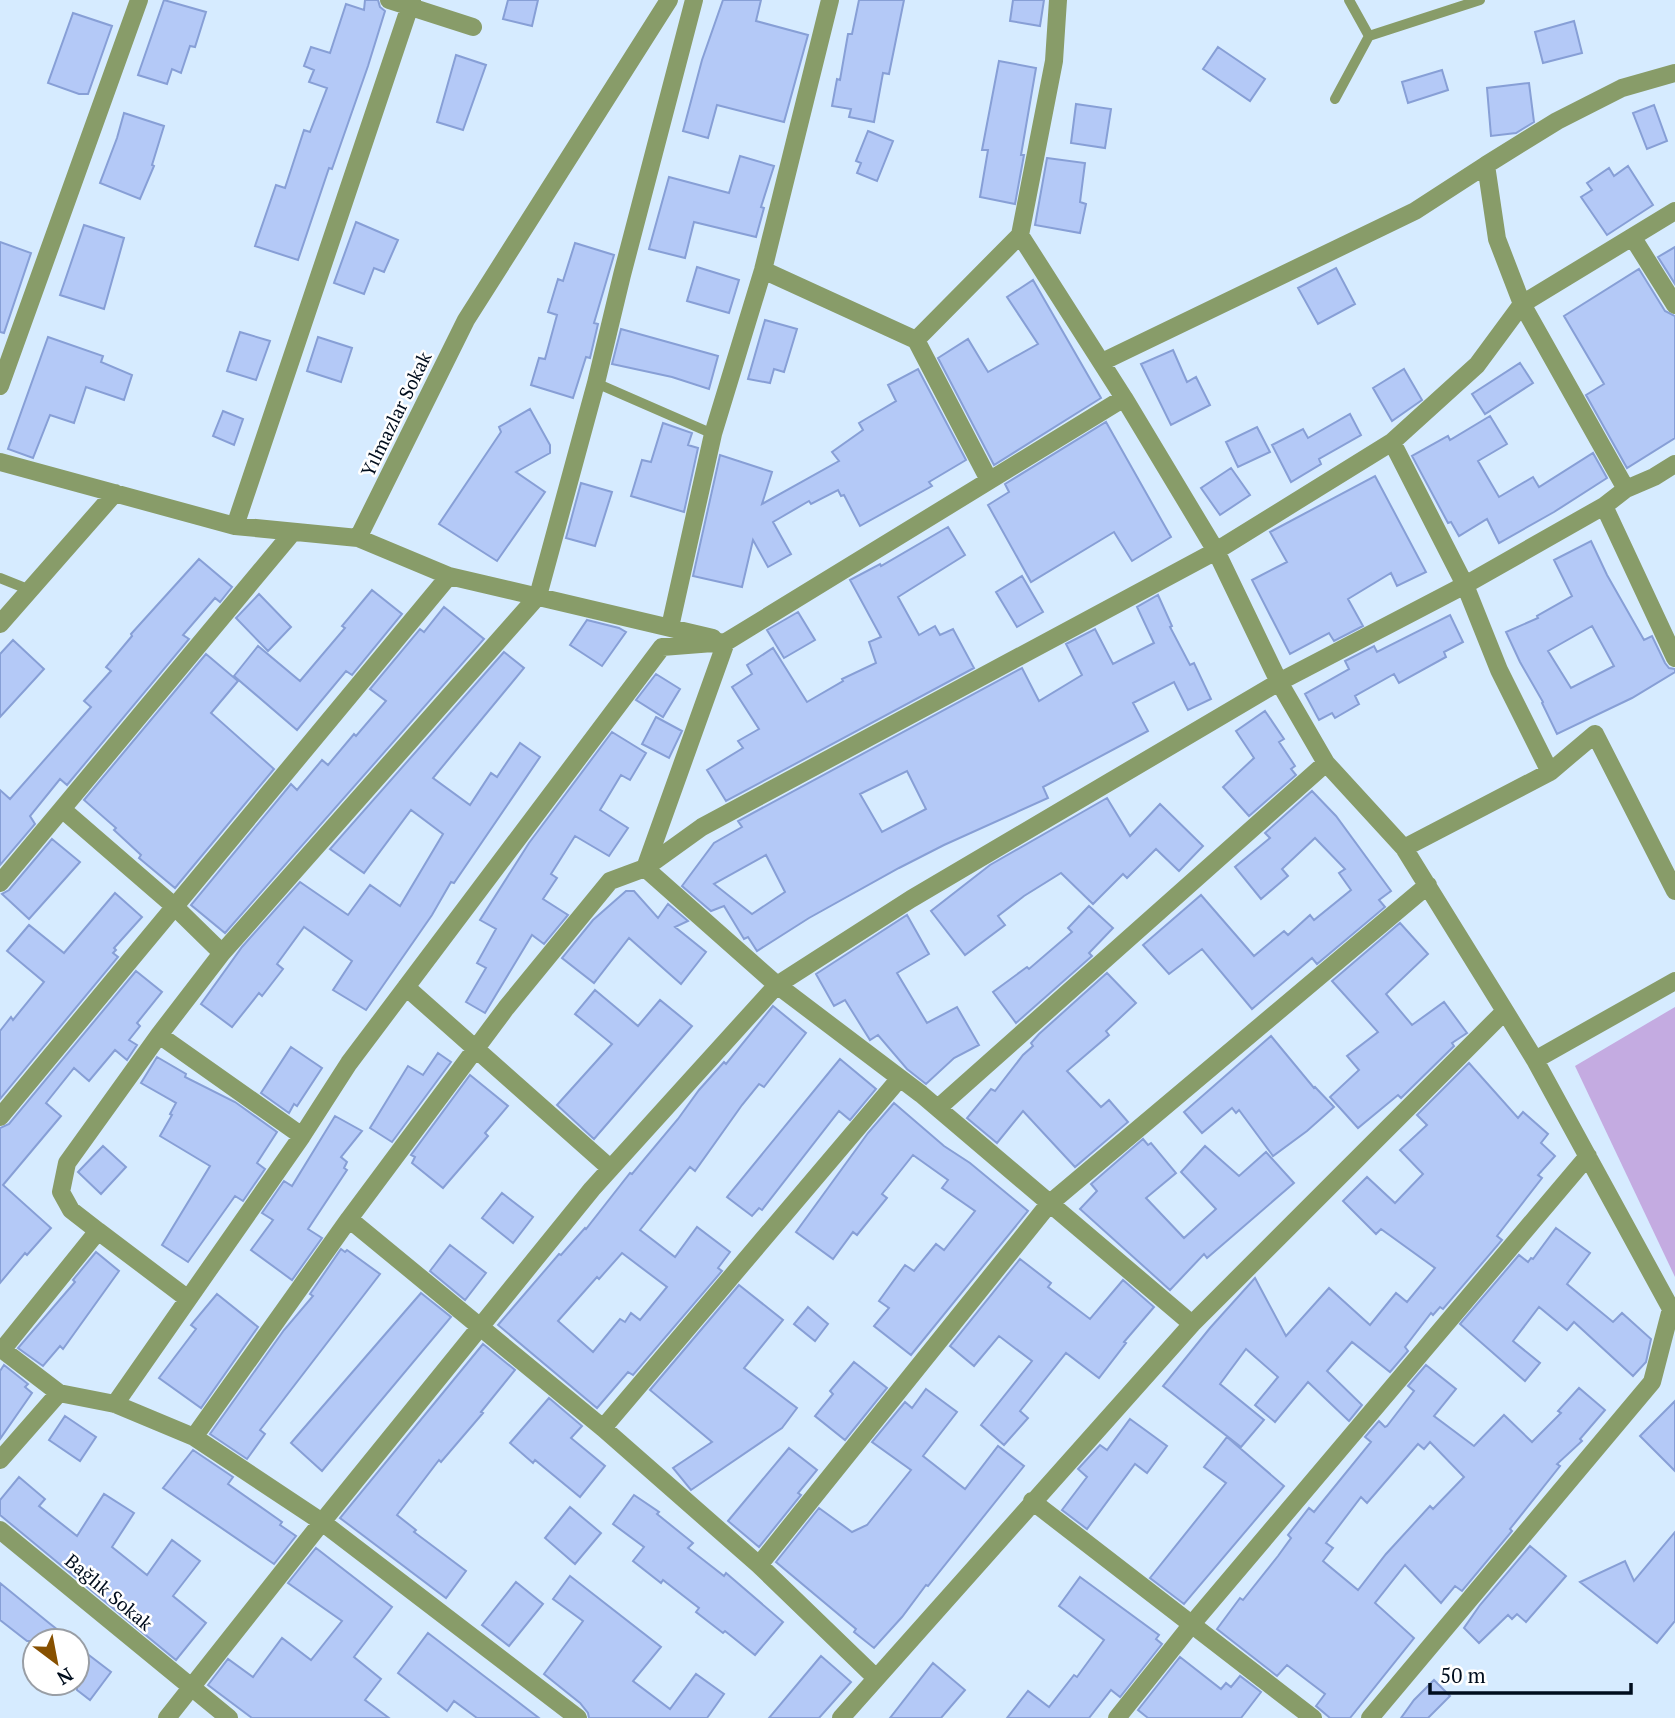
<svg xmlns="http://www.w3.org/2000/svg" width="1675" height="1718" font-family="'PT Serif',serif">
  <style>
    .green { fill: #c4abe1 }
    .building { fill: #b4c9f7; stroke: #879fd6; stroke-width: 2; fill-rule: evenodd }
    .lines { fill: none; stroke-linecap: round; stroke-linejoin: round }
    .service { stroke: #889c69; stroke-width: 10 }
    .minor { stroke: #889c69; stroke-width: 18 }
    .labels { text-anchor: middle; stroke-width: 5; stroke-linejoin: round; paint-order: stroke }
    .street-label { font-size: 19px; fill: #000d1d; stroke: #fff }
  </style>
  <rect width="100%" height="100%" fill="#d6ebff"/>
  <path class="green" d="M1675 1007V1277L1575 1066Z"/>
  <path class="building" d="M164 0 206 12 195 47 190 46 181 73 172 69 167 84 138 75Z
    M365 0H378L380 7 385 11 368 66 332 169 329 168 298 260 255 246 276 185 285 188 304 130 310 132 327 88 309 82 314 70 304 66 311 47 330 53 346 4 364 10Z
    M508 0H538L532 26 503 19Z
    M723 0H761L756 21 808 35 784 122 717 105 708 138 683 131 702 60Z
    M859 0H904L889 74 883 73 874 122 849 117 851 109 832 106 837 79 840 80 848 34H852Z
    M1013 0H1044L1040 26 1010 21Z
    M73 13 112 26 88 94H79L48 83Z
    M1574 21 1582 53 1543 63 1535 32Z
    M1218 47 1265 79 1250 101 1203 69Z
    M456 55 486 65 463 130 437 122Z
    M999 61 1036 68 1021 155H1024L1015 204 980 197 988 150H982Z
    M1442 70 1448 90 1408 103 1402 82Z
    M1529 83 1534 122 1516 133 1491 136 1487 88Z
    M1076 104 1111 109 1105 148 1071 143Z
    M1654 105 1667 141 1647 149 1633 113Z
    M124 113 164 126 152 165 154 166 140 199 100 183 117 138Z
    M868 131 893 141 877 181 857 173 861 163 856 161Z
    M740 156 774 166 761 207 764 208 756 237 694 222 685 258 649 249 669 177 729 193Z
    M1047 158 1085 163 1080 202 1086 204 1080 233 1035 225Z
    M1628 166 1653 205 1607 235 1581 197 1592 190 1587 183 1609 168 1614 176Z
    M356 222 398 240 384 272 374 268 364 294 334 283Z
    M84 225 124 238 104 309 60 295Z
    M0 242 31 253 4 333 0 332Z
    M575 243 614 255 594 323 598 324 590 358 586 357 573 398 531 385 539 358 545 359 557 315 548 312 558 279 563 281Z
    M1675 247V284L1658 257Z
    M697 267 739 280 729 313 687 301Z
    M1336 268 1355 304 1318 324 1298 288Z
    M1639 269 1665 311 1675 316V438L1627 468 1586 395 1604 384 1564 316Z
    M1033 280 1101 398 994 465 938 358 968 339 988 372 1038 344 1007 297Z
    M765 320 797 329 784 372 774 369 770 383 748 379Z
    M621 329 718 356 709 389 672 377 612 364Z
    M240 332 270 341 256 380 227 371Z
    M48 337 103 356 101 362 132 375 124 400 86 387 74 423 50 415 33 458 8 449Z
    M318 337 352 348 341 382 307 371Z
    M1173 350 1187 382 1196 377 1210 405 1171 425 1141 364Z
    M1520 363 1533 383 1485 414 1472 394Z
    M918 369 966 460 929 482 932 486 860 526 844 495 841 496 838 490 811 504 809 501 773 522 791 554 768 567 753 540 742 587 693 576 720 455 772 472 762 504 839 461 832 452 863 430 859 423 896 401 888 385Z
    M1404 369 1422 400 1392 421 1373 388Z
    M530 409 550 445V453L516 472 545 492 497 561 439 524 501 432 499 427Z
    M223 411 243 419 234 445 213 436Z
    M1350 414 1361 435 1319 459 1321 464 1291 482 1272 445 1303 429 1308 438Z
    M1490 416 1507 444 1478 461 1499 497 1533 477 1539 487 1593 453 1607 478 1554 512 1499 543 1487 519 1459 536 1451 522 1448 523 1412 456 1448 436 1450 440Z
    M1106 422 1171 537 1132 561 1114 532 1031 582 988 505 1009 492 1005 484Z
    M663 423 692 433 688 445 698 448 684 512 631 496 642 460 651 462Z
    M1257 427 1270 452 1238 467 1226 442Z
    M1231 468 1250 495 1220 515 1201 488Z
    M1375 476 1426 572 1397 586 1391 573 1348 599 1363 626 1334 641 1329 633 1290 654 1252 580 1287 562 1270 532Z
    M581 483 612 492 595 546 566 538Z
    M948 527 965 555 898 597 919 635 935 626 940 635 953 629 974 668 726 801 707 770 743 748 738 741 759 729 732 687 752 674 747 665 773 648 807 702 843 681 842 679 876 663 869 642 881 637 850 580 880 564 881 566Z
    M1591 541 1607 575 1644 640 1652 636 1665 663 1669 668 1675 669V672L1632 698 1557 734 1542 703 1543 702 1520 662 1506 632 1538 618 1537 616 1572 596 1554 560ZM1592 626 1614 666 1571 688 1548 651Z
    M199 559 232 587 220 602 215 598 183 635 189 639 67 785 60 779 30 816 35 824 0 865V790L10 799 91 707 84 701 111 671 106 667 132 636 131 634Z
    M1022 576 1043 612 1017 627 996 592Z
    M372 590 402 614 352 675 346 671 297 730 234 676 258 646 300 681 345 628 342 626Z
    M259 594 291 627 268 651 236 618Z
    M1158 595 1172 626 1170 627 1190 665 1194 663 1211 699 1188 710 1174 682 1133 703 1148 731 1043 787 1048 798 944 845 899 868 809 918 757 951 748 937 744 939 724 906 711 911 682 886 714 843 742 827 738 821 1022 668 1039 701 1082 675 1066 644 1095 629 1113 664 1154 643 1137 607ZM907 771 926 809 882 832 860 794ZM766 855 785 892 752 914 714 884Z
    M444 607 484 639 225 933 191 905 291 784 297 790 322 760 328 765 354 734 356 736 386 701 370 689 420 629 424 632Z
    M798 612 815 640 784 658 767 630Z
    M1450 615 1463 642 1444 652 1446 657 1399 683 1394 674 1355 696 1359 704 1335 718 1332 713 1319 720 1305 694 1349 669 1345 661 1374 646 1377 652Z
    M587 620 619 628 626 632 602 666 570 645Z
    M13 640 44 669 0 717V654Z
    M504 652 524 668 433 778 470 805 491 773 497 777 520 743 540 757 454 883 451 882 432 915 366 1010 333 990 352 961 304 927 277 964 283 969 262 996 259 993 232 1027 201 1004 242 947 300 882 348 915 370 885 400 906 443 834 411 810 364 873 330 849Z
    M206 654 238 681 211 713 274 769 175 888 139 858 141 855 114 830 116 828 84 800Z
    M656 674 680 689 663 717 636 700Z
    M1265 711 1284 739 1279 742 1295 766 1291 769 1296 775 1249 816 1223 787 1254 758 1236 731Z
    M656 717 682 731 669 758 642 744Z
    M612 732 646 753 630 780 621 775 600 810 628 828 609 856 575 836 551 874 557 878 543 899 568 915 544 944 532 935 485 1013 466 1002 486 968 477 963 496 929 480 920 529 843Z
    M1312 791 1336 816 1391 891 1379 900 1385 907 1317 964 1312 958 1252 1009 1202 949 1169 974 1143 945 1201 895 1254 956 1284 931 1288 935 1310 915 1314 920 1351 890 1339 873 1345 869 1315 838 1282 869 1288 876 1261 899 1235 867 1270 838 1265 833Z
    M1107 798 1130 836 1160 804 1203 846 1179 871 1156 849 1127 878 1123 874 1093 904 1061 873 1024 896 998 916 1005 925 965 955 931 911 990 865Z
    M52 839 80 862 29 919 2 894 9 890Z
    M626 891H634L658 918 668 904 688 921 675 927 706 952 681 984 629 938 594 983 562 958 593 920Z
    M115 893 142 917 114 948 116 950 113 953 118 957 0 1099V1031L11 1017 13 1020 44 982 7 951 29 925 64 953Z
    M1089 906 1113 928 1089 953 1092 956 1016 1023 993 992 1027 967 1029 969 1072 932 1068 928Z
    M907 915 929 954 897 973 927 1023 957 1007 979 1045 954 1058 926 1084 907 1069 878 1035 870 1040 845 1000 834 1006 816 974Z
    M1400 923 1428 954 1386 994 1412 1025 1444 1002 1467 1033 1452 1043 1454 1046 1401 1098 1398 1095 1358 1128 1330 1097 1359 1070 1347 1056 1378 1032 1332 981Z
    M136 971 162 992 137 1023 140 1026 129 1040 137 1045 127 1060 115 1050 89 1081 74 1068 46 1103 61 1116 3 1185 51 1228 27 1255 25 1253 0 1283V1128L9 1124Z
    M1107 973 1136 1003 1106 1031 1109 1035 1067 1071 1101 1107 1109 1100 1128 1122 1075 1167 1023 1111 997 1143 967 1118 991 1089 995 1091 1023 1055 1033 1046 1031 1043 1039 1034Z
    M595 990 638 1026 660 1000 692 1026 594 1139 557 1105 612 1044 575 1014Z
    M773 1006 806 1033 764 1087 759 1084 742 1105 695 1171 690 1167 640 1230 675 1257 697 1227 730 1252 718 1268 722 1271 633 1375 628 1372 597 1408 498 1325 559 1254 561 1255 585 1228 586 1229 630 1173 632 1174 678 1119 699 1090 724 1062 726 1064ZM622 1253 667 1287 640 1320 631 1313 625 1322 620 1319 593 1352 558 1321 597 1277 599 1279Z
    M1271 1036 1314 1088 1315 1087 1334 1107 1307 1131 1273 1156 1239 1110 1236 1113 1232 1108 1202 1133 1184 1112Z
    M291 1047 322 1068 297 1106 294 1104 289 1113 261 1093Z
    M438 1053 451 1062 392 1142 370 1128 408 1066 423 1075Z
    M157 1057 186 1074 185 1077 235 1102 277 1132 257 1163 265 1169 243 1201 235 1196 188 1262 162 1245 210 1166 160 1136 172 1115 170 1114 176 1103 141 1083Z
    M840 1059 876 1089 850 1120 839 1111 762 1210 759 1208 752 1216 727 1197Z
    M1469 1063 1518 1118 1523 1112 1548 1134 1541 1143 1555 1156 1538 1175 1542 1178 1497 1236 1502 1240 1443 1309 1440 1307 1433 1315 1431 1313 1405 1347 1408 1351 1390 1372 1352 1342 1327 1371 1362 1405 1349 1421 1308 1382 1275 1422 1255 1405 1278 1377 1246 1349 1220 1384 1264 1420 1241 1447 1163 1386 1210 1328 1255 1278 1286 1336 1329 1288 1370 1325 1396 1293 1407 1302 1435 1268 1381 1229 1376 1234 1343 1201 1367 1177 1395 1203 1423 1174 1400 1150 1427 1125 1417 1115Z
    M470 1075 508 1106 485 1133 488 1136 443 1188 412 1163 415 1157 411 1155Z
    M894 1103 944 1146 970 1163 1028 1211 911 1355 874 1326 889 1308 879 1301 905 1265 914 1271 936 1244 944 1250 975 1211 942 1188 948 1180 913 1155 882 1194 887 1198 857 1235 853 1232 833 1259 796 1232 868 1133Z
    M335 1116 362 1131 341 1157 347 1162 344 1168 347 1170 308 1229 322 1238 292 1280 251 1250 273 1220 262 1213 284 1181 292 1186Z
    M1143 1139 1148 1145 1151 1143 1176 1173 1146 1198 1184 1238 1216 1209 1181 1172 1205 1146 1239 1176 1266 1152 1294 1183 1207 1258 1204 1254 1170 1290 1080 1209 1097 1191 1091 1184Z
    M103 1146 126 1167 101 1194 78 1172Z
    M502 1193 533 1217 513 1243 482 1218Z
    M1556 1228 1590 1253 1567 1284 1613 1322 1622 1313 1651 1339 1646 1362 1633 1376 1574 1322 1567 1330 1539 1307 1513 1341 1540 1363 1525 1381 1460 1324 1519 1255 1528 1262 1531 1258 1533 1259Z
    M450 1245 486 1273 465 1300 430 1271Z
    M341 1249 345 1252 347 1250 380 1274 260 1430 265 1434 247 1459 210 1434 284 1330 313 1296 310 1294Z
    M96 1252 119 1271 63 1349 60 1346 43 1366 18 1348 75 1282 73 1280Z
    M1020 1259 1051 1283 1048 1287 1090 1319 1123 1280 1154 1307 1124 1342 1126 1343 1099 1378 1066 1353 1020 1411 1028 1418 1004 1445 981 1425 1032 1361 999 1336 974 1366 950 1346Z
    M739 1285 783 1320 744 1368 797 1408 782 1428 691 1490 673 1468 712 1442 650 1390Z
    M421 1293 451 1317 322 1471 291 1443Z
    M217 1294 258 1327 201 1408 159 1378 196 1329 191 1325Z
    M808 1307 828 1324 815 1341 794 1324Z
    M483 1344 515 1370 481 1412 483 1413 441 1462 439 1460 397 1515 416 1530 414 1532 466 1571 446 1598 340 1518Z
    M854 1362 887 1388 845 1440 815 1416 833 1394 830 1391Z
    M4 1365 28 1384 25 1387 32 1393 0 1439V1371Z
    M1426 1365 1456 1389 1434 1416 1474 1446 1504 1415 1532 1442 1561 1413 1558 1411 1579 1388 1605 1410 1580 1439 1582 1441 1557 1464 1560 1466 1510 1529 1512 1531 1462 1591 1455 1586 1441 1603 1405 1565 1375 1603 1414 1638 1350 1718H1330L1316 1706 1325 1694 1287 1665 1277 1676 1217 1629 1240 1598 1243 1600 1278 1556 1291 1538 1288 1535 1309 1508 1314 1512 1371 1442 1365 1437 1379 1421 1385 1427 1387 1426 1414 1391 1408 1386ZM1430 1442 1464 1477 1433 1509 1430 1506 1386 1554 1358 1590 1323 1561 1333 1548 1326 1543 1361 1497 1367 1503 1418 1444 1424 1449Z
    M926 1389 957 1412 923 1456 965 1489 998 1446 1024 1466 928 1586 926 1585 902 1617 874 1648 854 1632 856 1629 776 1562 819 1508 852 1532 867 1525 911 1470 872 1442 905 1402 912 1408Z
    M549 1398 582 1426 571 1438 605 1466 580 1497 535 1460 533 1463 510 1443Z
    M1675 1401V1471L1640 1436Z
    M65 1416 96 1437 80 1461 49 1440Z
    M1130 1419 1167 1446 1147 1473 1135 1464 1087 1529 1062 1510 1087 1477 1078 1469 1100 1445 1107 1450Z
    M1227 1437 1284 1486 1184 1604 1150 1578 1226 1483 1204 1467Z
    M789 1448 817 1470 798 1493 801 1495 759 1547 728 1521Z
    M193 1450 233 1477 228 1484 282 1522 280 1525 296 1536 274 1564 163 1488Z
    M19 1477 45 1499 39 1506 77 1536 104 1494 134 1513 112 1547 147 1575 172 1540 200 1561 173 1596 206 1623 176 1660 0 1515V1500Z
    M634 1495 659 1512 657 1514 693 1543 688 1548 724 1576 726 1573 783 1622 755 1655 725 1631 723 1633 696 1612 699 1608 663 1580 661 1583 633 1561 644 1547 613 1524Z
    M570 1507 601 1533 575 1564 545 1538Z
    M1675 1532V1621L1657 1643 1580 1582 1625 1561 1634 1581Z
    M1530 1546 1566 1576 1526 1622 1517 1614 1512 1619 1508 1615 1479 1643 1464 1628 1480 1605Z
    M316 1548 392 1607 354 1657 381 1679 365 1700 389 1718H252L208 1685 228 1659 253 1677 282 1638 311 1660 342 1621 288 1583Z
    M570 1576 661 1647 633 1681 670 1709 696 1674 724 1694 707 1718H589L588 1713 580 1703 544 1674 583 1621 553 1599Z
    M1080 1577 1159 1635 1156 1639 1162 1644 1120 1697 1111 1690 1089 1718H1007L1028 1691 1049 1707 1074 1675 1077 1677 1104 1640 1059 1606Z
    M516 1582 543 1604 509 1646 482 1625Z
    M0 1583 49 1623 72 1641H27L0 1620Z
    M428 1633 484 1676 539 1718H477L454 1701 447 1711 398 1673Z
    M77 1646 111 1672 90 1700 77 1690Z
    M821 1656 851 1682 819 1718H769Z
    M1180 1657 1221 1689 1226 1683 1231 1687 1240 1676 1261 1692 1241 1718H1148L1138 1710Z
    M933 1663 965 1690 941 1718H890Z
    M1434 1680 1450 1696 1428 1718H1401L1414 1700Z"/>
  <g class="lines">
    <path class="service" d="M1349 0 1369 36
      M1335 99 1369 36 1480 0
      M596 383 713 434
      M0 578 30 590"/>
    <path class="minor" d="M389 0 473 27
      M1020 235 1124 398 1216 551 1279 682 1326 763 1404 848 1505 1011 1535 1060 1671 1309 1652 1382 1370 1718
      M1633 238 1675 305
      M763 270 916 340 1020 235 1054 61 1058 0
      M916 340 989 480
      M1102 362 1415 211 1486 165
      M0 386 139 0
      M1392 442 1477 365 1522 304 1675 211
      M0 462 235 526 358 538 466 320 669 0
      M1626 489 1522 304 1497 239 1486 165 1557 121 1622 88 1675 73
      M1604 506 1675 658
      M235 526 412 0
      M358 538 449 576 713 638
      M0 624 115 493
      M670 627 713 434 763 270 830 0
      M726 642 645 868 777 985 921 1094 1192 1324
      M1550 772 1595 734 1675 891
      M0 883 62 809
      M222 953 174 906 62 809 293 532
      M406 987 610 1168
      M159 1035 302 1136
      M1535 1060 1675 981
      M938 1108 1326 763
      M0 1117 449 576
      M349 1219 506 1008 610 881 645 868 702 827 1216 551 1392 442 1465 585 1499 670 1550 772 1404 848
      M98 1231 188 1299
      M0 1348 59 1393 115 1404 194 1437 322 1522 578 1718
      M2 1350 98 1231 71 1210 61 1192 67 1163 159 1035 222 953 538 596 596 383 622 275 694 0
      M115 1404 302 1136 349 1063 662 647 726 642 1124 398
      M603 1428 900 1078
      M194 1437 349 1219 603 1428 759 1565 1049 1204 1428 885
      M0 1460 59 1393
      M1032 1501 1313 1718
      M0 1530 229 1718
      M759 1565 876 1678
      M167 1718 322 1522 592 1189 777 985 911 899 1279 682 1465 585 1604 506 1626 489 1654 477 1675 464
      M841 1718 1192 1324 1505 1011
      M1117 1718 1192 1624 1588 1156"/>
  </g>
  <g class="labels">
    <g class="street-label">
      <text transform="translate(396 414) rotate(-64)" y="7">Yılmazlar Sokak</text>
      <text transform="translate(109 1592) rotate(40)" y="7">Bağlık Sokak</text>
    </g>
  </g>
  <g transform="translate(56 1662) rotate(148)"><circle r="33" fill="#ffffff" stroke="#999ea5" stroke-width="2"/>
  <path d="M0-5L12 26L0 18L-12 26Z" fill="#875000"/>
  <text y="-10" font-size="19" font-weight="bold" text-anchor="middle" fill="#000d1d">N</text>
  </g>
  <path d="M1430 1683v10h201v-10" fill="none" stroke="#000d1d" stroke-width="3.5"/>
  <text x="1440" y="1683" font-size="21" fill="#000d1d" stroke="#ffffff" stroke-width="5" paint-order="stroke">50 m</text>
</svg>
